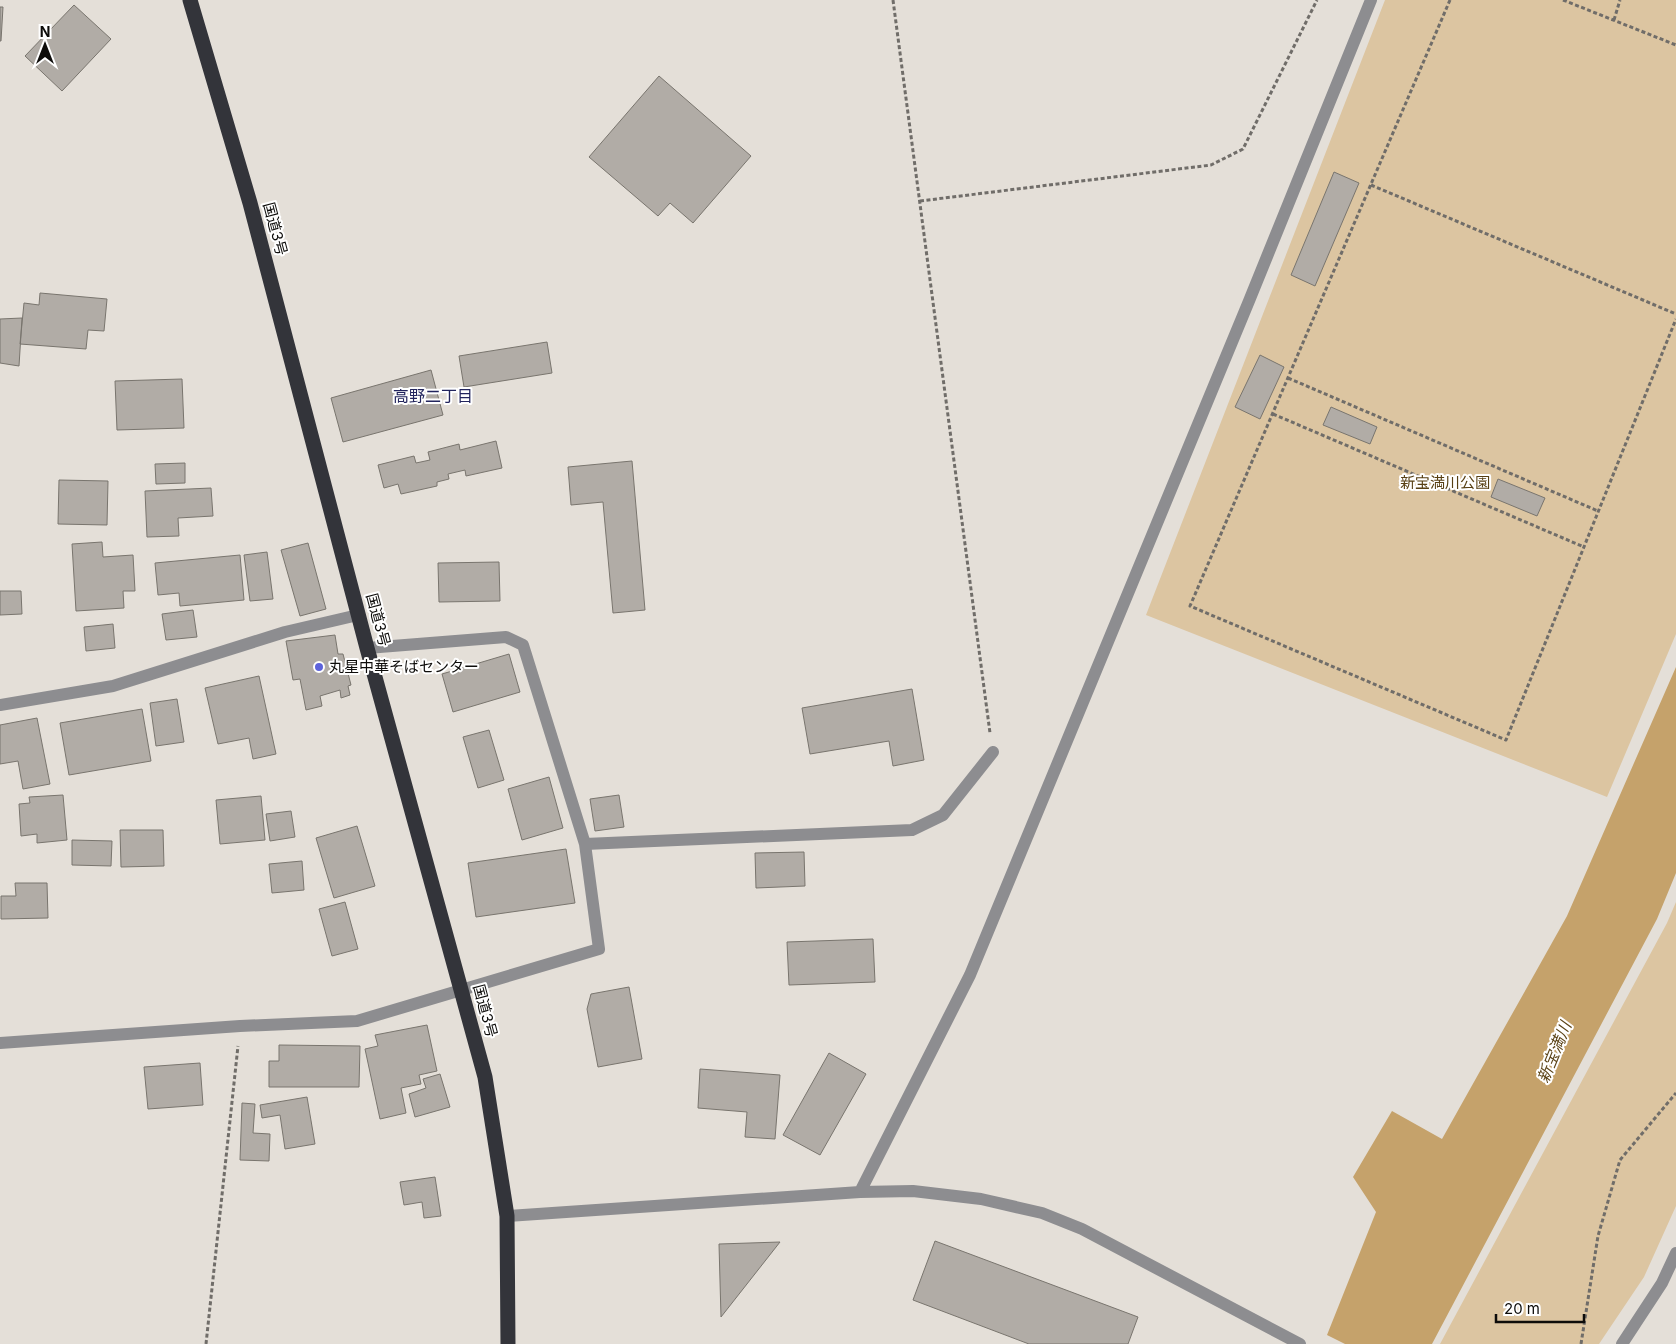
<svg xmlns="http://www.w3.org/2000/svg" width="1676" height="1344" font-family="Inter,'Noto Sans JP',sans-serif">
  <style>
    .green { fill: #dcc5a1 }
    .water { fill: #c5a26b }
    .building { fill: #b1aca6; stroke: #79756e }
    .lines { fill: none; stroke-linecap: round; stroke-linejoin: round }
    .path { stroke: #706d69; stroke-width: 3; stroke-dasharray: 4 2.5; stroke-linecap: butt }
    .minor { stroke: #8d8d90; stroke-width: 12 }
    .highway { stroke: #33343a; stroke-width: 15 }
    .poi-dot { fill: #5d63db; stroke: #fff; stroke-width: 2 }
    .labels { text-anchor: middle; stroke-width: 4; stroke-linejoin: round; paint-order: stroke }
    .street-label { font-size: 15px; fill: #0d0c0a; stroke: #fff }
    .park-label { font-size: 15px; fill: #584014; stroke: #fff }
    .poi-label { font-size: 15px; fill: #0d0c0a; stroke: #fff; text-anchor: start }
    .neighbourhood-label { font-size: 16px; fill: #22245d; stroke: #fff }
    .water-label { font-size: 16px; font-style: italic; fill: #5b4317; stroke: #fff }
  </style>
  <rect width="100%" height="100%" fill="#e4dfd8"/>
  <path class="green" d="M1385 0H1676V634L1607 797 1146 615Z
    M1676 902V1206L1644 1277 1599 1344H1440L1667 923Z"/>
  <path class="water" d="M1676 667V873L1657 919 1432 1344H1345L1327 1335 1376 1212 1353 1177 1392 1111 1442 1139 1567 916Z"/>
  <path class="building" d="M74 5 111 39 62 91 25 56Z
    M0 7H3L1 41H0Z
    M659 76 751 156 693 223 670 203 658 216 589 157Z
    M1334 172 1359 183 1315 286 1291 275Z
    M40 293 107 299 104 331 88 330 86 349 20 344 24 303 39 305Z
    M22 318 19 366 0 363V319Z
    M547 342 552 373 464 387 459 356Z
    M1260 355 1284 367 1260 419 1235 407Z
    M431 370 443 415 343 442 331 398Z
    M182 379 184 428 117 430 115 381Z
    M1331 407 1377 427 1370 444 1323 425Z
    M496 441 502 468 466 476 465 470 448 474 449 479 437 482V486L401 494 398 484 384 488 378 465 414 456 416 463 430 460 428 452 459 444 460 450Z
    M632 461 645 610 613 613 603 502 571 505 568 467Z
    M185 463V483L156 484 155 464Z
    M1498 479 1545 498 1537 516 1491 497Z
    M59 480 108 481 107 525 58 524Z
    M211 488 213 516 178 518 179 536 147 537 145 491Z
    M102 542 103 557 133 555 135 591H123L124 608 76 611 72 544Z
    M308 543 326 609 300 616 281 550Z
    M267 552 273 599 250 601 244 555Z
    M240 555 244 600 180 606 179 593 158 595 155 563Z
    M499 562 500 601 439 602 438 563Z
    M0 591H21L22 614 0 615Z
    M193 610 197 637 166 640 162 614Z
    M113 624 115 648 86 651 84 627Z
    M335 635 338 654H343L351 685 348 686 350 695 341 698 340 690 320 696 322 706 306 710 300 679 293 680 286 641Z
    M509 654 520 692 453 712 442 674Z
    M259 676 276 754 253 759 249 738 218 744 205 688Z
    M912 689 924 760 893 766 889 741 810 754 802 708Z
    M177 699 184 742 156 746 150 703Z
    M142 709 151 761 69 775 60 723Z
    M37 718 50 784 23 789 18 761 0 764V725Z
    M489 730 504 780 478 788 463 737Z
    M549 777 563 828 522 840 508 789Z
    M63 795 67 840 37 843V834L21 836 19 804 30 803 29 797Z
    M619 795 624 827 595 831 590 799Z
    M261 796 265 840 220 844 216 800Z
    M291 811 295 837 270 841 266 814Z
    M357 826 375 886 334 898 316 838Z
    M120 830H163L164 866 121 867Z
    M72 840 112 841 111 866 72 865Z
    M566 849 575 903 476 917 468 863Z
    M804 852 805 886 756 888 755 853Z
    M302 861 304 890 272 893 269 864Z
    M15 883H47L48 918 1 919V896H16Z
    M345 902 358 949 332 956 319 909Z
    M873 939 875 982 789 985 787 942Z
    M629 987 642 1059 598 1067 587 1009 591 994Z
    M427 1025 437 1071 419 1075 421 1084 401 1088 406 1113 380 1119 365 1049 378 1046 375 1035Z
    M279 1045 360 1046 359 1087H269V1061H279Z
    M829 1053 866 1074 820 1155 783 1135Z
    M200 1063 203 1105 148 1109 144 1067Z
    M700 1069 780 1075 775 1139 745 1137 747 1112 698 1108Z
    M440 1074 450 1107 415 1117 409 1094 426 1088 423 1079Z
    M307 1097 315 1144 285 1149 280 1115 262 1118 260 1105Z
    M242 1103 255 1104 253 1133 270 1134 269 1161 240 1160Z
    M435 1177 441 1216 424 1218 422 1202 404 1205 400 1182Z
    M935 1241 1138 1317 1128 1344H1029L913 1300Z
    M780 1242 721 1317 719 1244Z"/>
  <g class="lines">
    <path class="path" d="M893 0 990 733
      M1450 0 1190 606 1506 740 1676 319
      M1563 0 1676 45
      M1614 20 1620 0
      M1371 185 1676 314
      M920 201 1211 165 1243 149 1317 0
      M1288 378 1598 511
      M1273 414 1584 547
      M206 1344 238 1046
      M1581 1344 1598 1236 1620 1160 1676 1093"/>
    <path class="minor" d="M367 648 506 637 523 645 585 844
      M0 705 113 686 285 632 358 615
      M0 1043 240 1026 357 1021 599 949 585 844 912 830 943 815 993 752
      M860 1192 970 975 1249 301 1371 0
      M507 1216 860 1192 913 1191 981 1199 1042 1213 1082 1229 1300 1344
      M1622 1344 1662 1283 1676 1253"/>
    <path class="highway" d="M190 0 250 203 367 648 485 1077 507 1216 508 1344"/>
  </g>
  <circle class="poi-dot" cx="319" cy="667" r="5"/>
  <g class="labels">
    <g class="street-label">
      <text transform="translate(275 229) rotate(75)" y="5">国道3号</text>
      <text transform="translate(378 620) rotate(75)" y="5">国道3号</text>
      <text transform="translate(485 1011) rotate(75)" y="5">国道3号</text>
    </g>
    <g class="park-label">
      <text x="1445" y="488">新宝満川公園</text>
    </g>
    <g class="poi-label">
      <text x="329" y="672">丸星中華そばセンター</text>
    </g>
    <g class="neighbourhood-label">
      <text x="433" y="402">高野二丁目</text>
    </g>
    <g class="water-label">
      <text transform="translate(1554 1052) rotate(-68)" y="6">新宝満川</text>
    </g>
  </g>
  <g transform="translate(45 45)" stroke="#ffffff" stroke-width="4" paint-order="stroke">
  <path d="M0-4L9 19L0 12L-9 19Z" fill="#0d0c0a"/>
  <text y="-8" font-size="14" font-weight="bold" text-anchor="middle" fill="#0d0c0a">N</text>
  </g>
  <path d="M1496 1314v8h88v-8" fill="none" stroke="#0d0c0a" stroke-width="2.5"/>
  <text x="1504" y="1314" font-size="15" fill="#0d0c0a" stroke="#ffffff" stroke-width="4" paint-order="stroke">20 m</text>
</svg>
